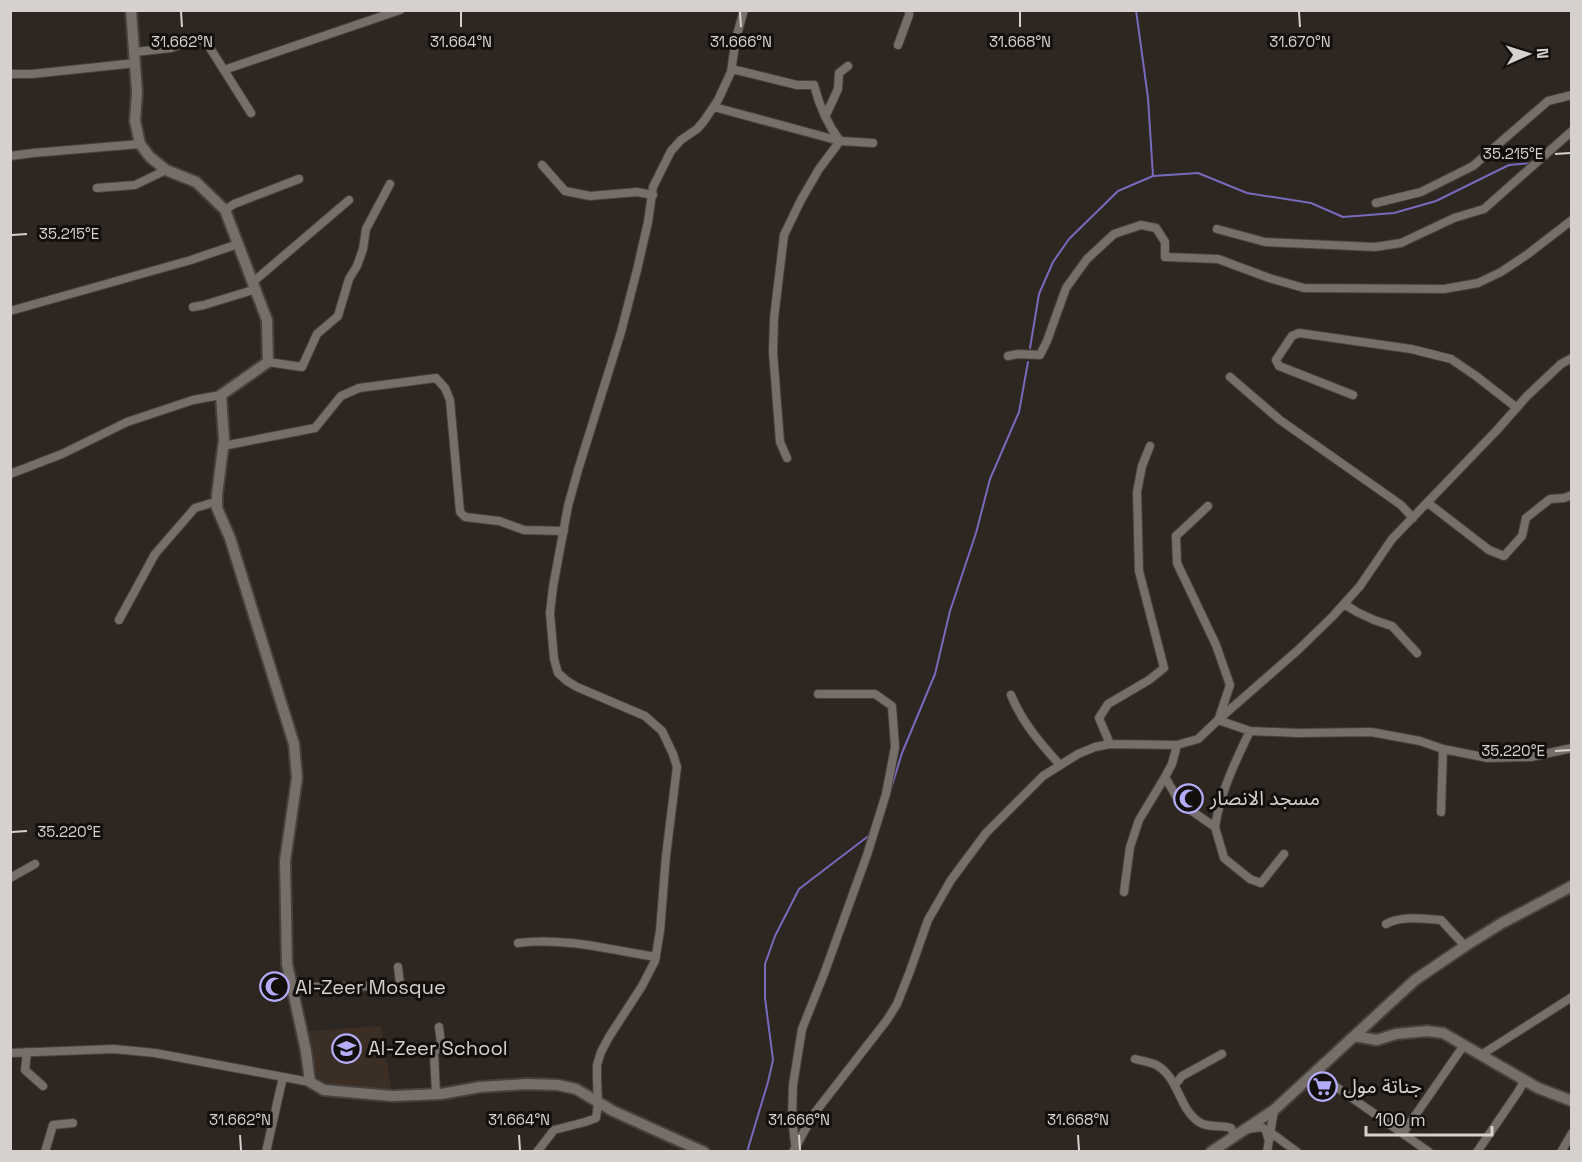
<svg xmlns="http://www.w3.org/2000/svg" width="1582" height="1162" font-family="'Space Grotesk','Noto Sans Arabic',sans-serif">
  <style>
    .built { fill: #3a2e25 }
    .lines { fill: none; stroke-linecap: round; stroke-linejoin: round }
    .stream { stroke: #776abd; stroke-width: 2 }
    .street-casing { stroke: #47413d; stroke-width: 10 }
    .secondary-casing { stroke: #47413d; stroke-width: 14 }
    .street { stroke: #766e68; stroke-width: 8 }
    .secondary { stroke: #766e68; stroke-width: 10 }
    .ticks { fill: none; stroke: #d6d1ce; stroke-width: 2 }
    .labels { text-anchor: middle; stroke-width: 6; stroke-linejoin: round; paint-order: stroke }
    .poi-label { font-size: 20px; fill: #d6d1ce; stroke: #120f0d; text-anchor: start }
    .ticks-label { font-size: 15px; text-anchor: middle; fill: #d6d1ce; stroke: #120f0d; stroke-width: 6; stroke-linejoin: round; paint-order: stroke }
  </style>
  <rect width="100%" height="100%" fill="#2d2621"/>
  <path class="built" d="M381 1026 392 1092 327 1087 319 1078 313 1065 306 1031Z"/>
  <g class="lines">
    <path class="stream" d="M1136 10 1148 98 1153 176
      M1030 348 1039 294 1053 262 1069 239 1118 191 1153 176 1198 173 1247 193 1311 203 1343 217 1394 213 1436 201 1509 165 1531 163
      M890 792 902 753 935 674 950 611 976 533 990 479 1019 412 1028 362
      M747 1152 768 1082 773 1060 765 998V964L775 936 799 889 871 834"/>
    <defs>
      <path id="street" d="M898 45 909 15V10
        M135 52 171 48 195 39 202 40 210 48 251 113
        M732 69 797 85H814C819 105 828 125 840 141
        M224 70 400 10
        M10 74H32L136 63
        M714 107 840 141 873 143
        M826 115 838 89 839 73 848 66
        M10 156 33 153 140 144
        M542 165 565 191 590 196 637 192 653 195
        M97 188 135 185 166 170
        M1376 203 1421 192 1473 166 1548 101 1572 95
        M225 210 234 204 299 179
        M1217 229 1265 242 1375 247 1401 243 1454 218 1484 209 1572 131
        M253 282 349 200
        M193 307 204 305 256 289
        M10 311 191 260 238 244
        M1008 356 1018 354 1040 355 1047 341 1066 288 1087 259 1114 234 1141 225 1156 228 1165 242V257L1218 259 1269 278 1304 288 1444 289 1478 283 1501 272 1528 254 1572 220
        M268 362 302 367 317 334 338 316 349 279 357 266 363 249 366 229 390 184
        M1230 377 1280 420 1401 505 1413 518
        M1353 395 1279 366 1276 360 1292 336 1299 333 1411 349 1451 359 1476 376 1517 408
        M223 446 315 428 341 396 359 388 436 378 445 388 450 400 460 512 465 517 499 521 524 530 564 531
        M787 458 780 442 773 352 774 318 784 235 801 200 819 169 840 141
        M10 474 62 454 127 422 193 400 221 395
        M1428 503 1489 550 1504 556 1522 536 1526 518 1550 499 1564 498 1572 495
        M1208 506 1176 536 1177 563 1216 645 1230 685 1219 718
        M1344 604 1357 612 1374 620 1392 626 1417 653
        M119 620 155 554 195 508 218 501
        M1011 695C1022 722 1040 743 1060 765
        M1218 720 1250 731 1298 733 1371 732 1420 741 1443 749 1488 758 1531 757 1572 748
        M1110 744 1099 718 1108 704 1149 680 1164 668 1139 571 1137 492 1142 466 1150 446
        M1165 777 1180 803 1215 827 1224 858 1250 879 1261 883 1284 854
        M1441 812 1443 749
        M1215 827C1220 793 1235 762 1250 731
        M10 878 35 864
        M1124 892 1130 847 1139 820 1165 777 1172 764 1177 745
        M1386 924C1402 915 1423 919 1441 920L1465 946
        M518 943C564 937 611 950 656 957
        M292 987 398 986 400 984 398 967
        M27 1052 25 1070 43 1086
        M10 1053 114 1049 155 1053 310 1082
        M1481 1055 1572 997
        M1135 1059C1142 1061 1152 1062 1158 1066 1179 1079 1179 1109 1199 1122 1207 1128 1222 1125 1231 1128L1234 1136
        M1315 1072 1429 1152
        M1175 1085 1182 1076 1222 1054
        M436 1094 434 1053 441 1043 439 1027
        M1248 1129 1261 1127 1266 1130 1268 1138
        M1270 1132 1297 1152
        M1403 1133 1464 1045
        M795 1144 792 1117 793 1085 802 1029 824 974 867 855 886 794 895 747 892 706 875 694H818
        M45 1152 53 1125 73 1123
        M266 1152 283 1077
        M537 1152 554 1130 585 1122 596 1118 598 1104 597 1079V1065L601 1052 609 1037 642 986 655 961 660 931 666 856 677 767 673 754 662 731 645 716 577 687 567 681 558 673 554 659 550 613 553 587 568 506 578 470 621 332 637 270 648 222 653 187 671 151 681 140 697 129 704 121 718 100 731 72 736 38 744 10
        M793 1152 813 1115 887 1020 897 1004 910 971 928 920 951 880 986 833 1043 776 1078 754 1095 747 1110 744 1177 745 1198 739 1218 720 1298 650 1333 616 1360 586 1392 539 1498 429 1527 396 1561 364 1572 358
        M1267 1152 1274 1110
        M1477 1152 1518 1092 1525 1080
        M1561 1152 1572 1133"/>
      <path id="secondary" d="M131 10 137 92 135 121 140 144 150 157 166 170 196 182 225 210 267 320 268 362 221 395 224 440 217 495V508L230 538 294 744 297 778 285 861 287 964 306 1051 310 1082 324 1090 392 1096 441 1094 480 1087 527 1084 558 1085 576 1089 613 1111 704 1152
        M1354 1036 1377 1040 1396 1034 1427 1031 1443 1033 1538 1088 1572 1101
        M1211 1152 1274 1110 1415 980 1465 946 1502 923 1572 886"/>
    </defs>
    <use href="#street" class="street-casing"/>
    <use href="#secondary" class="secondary-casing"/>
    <use href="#street" class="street"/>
    <use href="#secondary" class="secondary"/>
  </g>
  <path class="ticks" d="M181 12 182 27M461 12V27M740 12 741 27M1020 12V27M1299 12 1300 27M1555 154 1570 153M12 235 27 234M1555 751 1570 750M12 832 27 831M240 1135 241 1150M519 1135 520 1150M799 1135 800 1150M1078 1135 1079 1150"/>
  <defs>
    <symbol id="mosque-ring" viewBox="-11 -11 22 22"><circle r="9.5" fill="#120f0d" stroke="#b5acf8" stroke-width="1.5"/><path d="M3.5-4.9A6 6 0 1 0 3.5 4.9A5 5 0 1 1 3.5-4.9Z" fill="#b5acf8"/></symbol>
    <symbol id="school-ring" viewBox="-11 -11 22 22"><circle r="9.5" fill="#120f0d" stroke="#b5acf8" stroke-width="1.5"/><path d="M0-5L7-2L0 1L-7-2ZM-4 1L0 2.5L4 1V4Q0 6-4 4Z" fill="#b5acf8"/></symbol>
    <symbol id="supermarket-ring" viewBox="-11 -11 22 22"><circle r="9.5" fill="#120f0d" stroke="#b5acf8" stroke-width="1.5"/><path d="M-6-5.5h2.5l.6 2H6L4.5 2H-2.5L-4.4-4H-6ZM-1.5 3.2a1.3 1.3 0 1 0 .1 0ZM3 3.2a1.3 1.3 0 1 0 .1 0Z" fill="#b5acf8"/></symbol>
  </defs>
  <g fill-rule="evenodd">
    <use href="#mosque-ring" x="1172" y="782" width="33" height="33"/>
    <use href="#mosque-ring" x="258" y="970" width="33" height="33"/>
    <use href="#school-ring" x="330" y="1032" width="33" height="33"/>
    <use href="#supermarket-ring" x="1306" y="1070" width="33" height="33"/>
  </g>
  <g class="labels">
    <g class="poi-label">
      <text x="1210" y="805">مسجد الانصار</text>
      <text x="295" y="994">Al-Zeer Mosque</text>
      <text x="368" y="1055">Al-Zeer School</text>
      <text x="1343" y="1093">جناتة مول</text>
    </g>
  </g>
  <g class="ticks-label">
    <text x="182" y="47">31.662°N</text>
    <text x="461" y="47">31.664°N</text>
    <text x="741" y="47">31.666°N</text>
    <text x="1020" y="47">31.668°N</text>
    <text x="1300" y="47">31.670°N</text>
    <text x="1513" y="159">35.215°E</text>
    <text x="69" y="239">35.215°E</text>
    <text x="1513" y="756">35.220°E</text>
    <text x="69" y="837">35.220°E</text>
    <text x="240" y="1125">31.662°N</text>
    <text x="519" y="1125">31.664°N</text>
    <text x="799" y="1125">31.666°N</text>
    <text x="1078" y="1125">31.668°N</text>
  </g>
  <rect width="1582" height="1162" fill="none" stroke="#d6d1ce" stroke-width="24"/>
  <g transform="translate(1528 54) rotate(87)" stroke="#120f0d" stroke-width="4.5" paint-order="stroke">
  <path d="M0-4.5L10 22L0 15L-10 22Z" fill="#d6d1ce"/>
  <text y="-9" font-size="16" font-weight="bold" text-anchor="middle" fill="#d6d1ce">N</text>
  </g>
  <path d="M1366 1126v9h126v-9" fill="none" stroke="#d6d1ce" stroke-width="3"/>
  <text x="1375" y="1126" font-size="18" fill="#d6d1ce" stroke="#120f0d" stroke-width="4.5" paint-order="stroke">100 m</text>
</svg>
